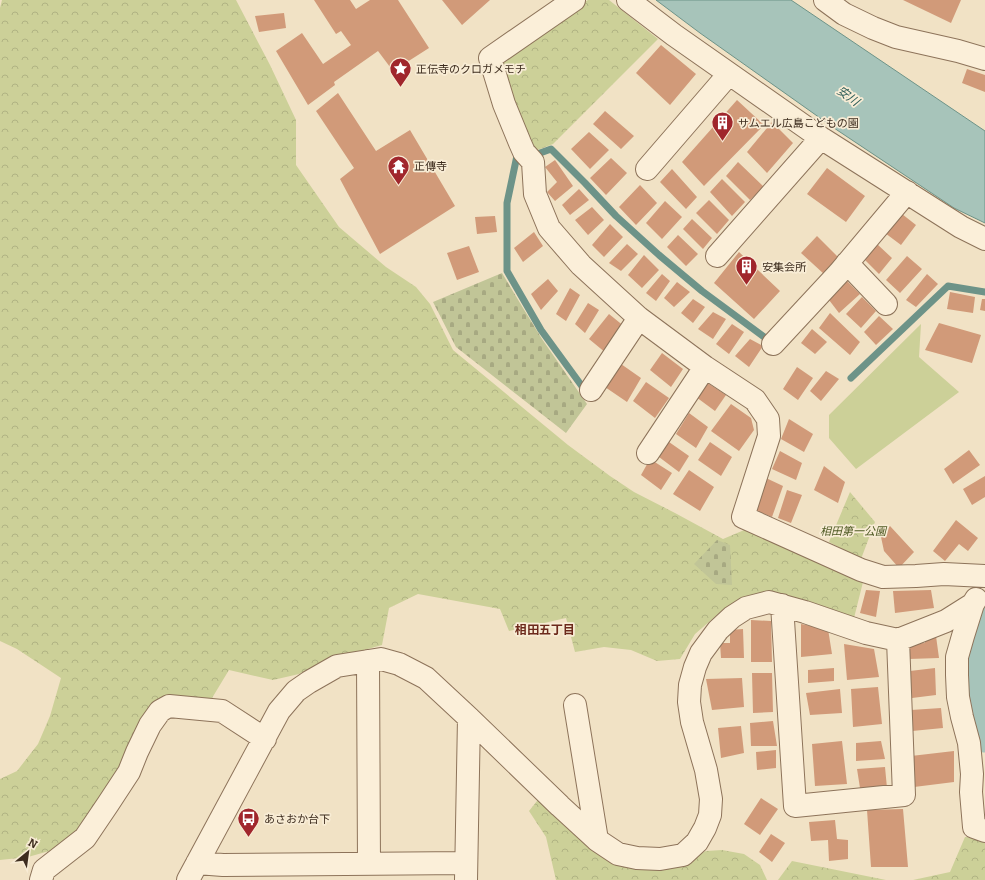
<svg xmlns="http://www.w3.org/2000/svg" width="985" height="880" font-family="Bitter,'Noto Sans JP',serif">
  <style>
    .grass { fill: #ccd098 }
    .forest { fill: url(#forest-crowns) }
    .cemetery { fill: url(#cemetery-stones) }
    .water { fill: #a7c4ba; stroke: #6d9388 }
    .lines { fill: none; stroke-linecap: round; stroke-linejoin: round }
    .stream { stroke: #6d9388; stroke-width: 7 }
    .river { stroke: #a7c4ba; stroke-width: 41 }
    .building { fill: #d19a79 }
    .minor-casing { stroke: #8d735a; stroke-width: 24 }
    .minor { stroke: #fbefd9; stroke-width: 22 }
    .labels { text-anchor: middle; stroke-width: 3.5; stroke-linejoin: round; paint-order: stroke }
    .poi-label { font-size: 11px; fill: #3d2c1e; stroke: #f8ecd5; text-anchor: start }
    .park-label { font-size: 11px; font-style: italic; fill: #4f5a24; stroke: #f8ecd5 }
    .water-label { font-size: 12px; font-style: italic; fill: #2d5d58; stroke: #f8ecd5 }
    .neighbourhood-label { font-size: 12px; font-weight: bold; fill: #6c291b; stroke: #f8ecd5 }
  </style>
  <defs>
    <pattern id="forest-crowns" width="20" height="18" patternUnits="userSpaceOnUse"><rect width="20" height="18" fill="#ccd098"/><path d="M2 6a3 3 0 1 1 6 0M12 15a3 3 0 1 1 6 0" fill="none" stroke="#b0b383"/></pattern>
    <pattern id="cemetery-stones" width="16" height="16" patternUnits="userSpaceOnUse"><rect width="16" height="16" fill="#c1c597"/><path d="M2 7V4a2 2 0 0 1 4 0v3zM10 15v-3a2 2 0 0 1 4 0v3z" fill="#a7a982"/></pattern>
  </defs>
  <rect width="100%" height="100%" fill="#f1e2c5"/>
  <path class="grass" d="M921 324 919 357 959 392 856 469 829 438V415Z"/>
  <path class="forest" d="M2 0H236L270 65 296 120V165L339 227 386 267 416 287 430 304 453 350 568 445 610 476 634 492 675 513 723 539 749 528 864 578 854 618 748 596 724 609 695 634 680 659 657 661 631 650 604 647 575 652 566 618 509 631 500 609 418 594 389 608 382 645 328 660 299 674 273 680 229 670 209 703H162L125 765 83 826 60 848 28 857 0 860V779L17 771 38 744 50 716 61 678 17 649 0 641V8Z
    M588 0H609L658 39 553 144 535 151 496 60Z
    M850 492 875 522 861 559 829 542Z
    M541 796 575 832 677 865 706 851 722 850 744 854 760 865 767 880H556L546 837 529 811Z
    M965 837 982 838 985 843V880H913L950 872Z
    M792 861 886 880H778Z"/>
  <path class="cemetery" d="M502 273 523 308 542 339 587 404 566 433 456 347 433 302Z
    M717 540 730 545 732 585 716 584 694 564Z"/>
  <path class="water" d="M656 0H791L985 131V223L954 208 837 130 700 33Z"/>
  <g class="lines">
    <path class="stream" d="M518 151 507 203V271L541 330 584 389
      M532 156 551 149 585 183 616 216 659 255 702 291 771 342
      M851 378 948 286 985 292"/>
    <path class="river" d="M985 627 980 638 974 668 972 694 985 732"/>
  </g>
  <path class="building" d="M314 0H350L356 9 370 0H398L429 48 393 71 378 51 334 82 335 85 308 105 276 51 302 33 323 64 351 45 341 31 336 34Z
    M442 0H490L462 25Z
    M903 0H961L951 23Z
    M284 13 286 28 259 32 255 16Z
    M661 45 696 74 670 105 636 73Z
    M967 69 985 75V92L962 83Z
    M338 93 376 151 410 130 455 206 380 254 340 179 354 168 316 111Z
    M737 100 764 125 704 186 682 162Z
    M605 111 634 136 621 149 593 124Z
    M772 122 793 143 767 173 747 152Z
    M589 132 609 150 590 169 571 149Z
    M611 158 627 173 606 195 590 178Z
    M555 160 573 186 555 201 547 192 557 182 545 167Z
    M738 162 764 187 750 200 726 176Z
    M827 168 865 196 846 222 807 194Z
    M672 169 697 197 686 209 660 182Z
    M722 179 745 202 732 216 710 192Z
    M640 185 657 203 636 225 619 207Z
    M579 189 589 200 570 215 562 205Z
    M709 200 729 220 717 234 696 213Z
    M665 201 682 217 662 239 646 223Z
    M592 207 604 220 588 235 575 220Z
    M902 214 916 225 901 245 885 233Z
    M495 216 497 232 477 234 475 217Z
    M692 219 712 238 703 249 683 229Z
    M610 224 623 237 604 257 592 245Z
    M534 232 543 246 523 262 514 248Z
    M678 235 698 254 686 266 667 247Z
    M817 236 838 257 824 274 801 253Z
    M627 244 638 254 621 271 609 263Z
    M877 244 892 258 879 274 864 259Z
    M469 246 479 272 457 280 447 253Z
    M739 252 780 291 754 319 714 283Z
    M644 255 659 270 642 288 628 275Z
    M907 256 922 269 900 293 886 280Z
    M662 274 670 281 656 301 646 293Z
    M927 274 938 284 916 307 906 300Z
    M548 279 558 291 541 310 531 294Z
    M847 281 860 294 839 313 829 300Z
    M677 282 690 292 674 307 664 298Z
    M570 288 580 295 566 321 556 314Z
    M950 292 975 297 973 313 947 309Z
    M862 297 876 311 861 328 846 314Z
    M693 299 705 307 693 323 681 313Z
    M982 299H985V311L980 310Z
    M588 303 599 310 585 333 575 324Z
    M713 312 726 319 713 339 698 329Z
    M830 313 860 342 850 355 819 328Z
    M609 314 625 327 606 353 589 339Z
    M879 316 893 329 876 345 864 332Z
    M939 323 981 335 972 363 925 350Z
    M732 324 744 332 729 354 716 344Z
    M812 329 827 342 815 354 801 343Z
    M750 339 763 346 749 367 735 356Z
    M662 353 683 369 671 387 650 370Z
    M621 364 641 378 627 402 605 387Z
    M797 367 813 378 798 400 783 389Z
    M826 371 839 379 821 401 810 391Z
    M646 382 669 398 655 418 633 401Z
    M706 382 726 395 715 411 696 397Z
    M731 404 751 418 754 430 739 451 711 431Z
    M689 413 708 427 696 448 676 434Z
    M789 419 813 434 804 452 781 439Z
    M669 442 689 456 679 472 659 457Z
    M710 442 732 457 721 476 698 460Z
    M969 450 980 465 953 484 944 469Z
    M780 451 802 463 796 480 772 469Z
    M650 459 672 473 661 490 641 475Z
    M824 466 845 482 838 503 814 490Z
    M689 470 714 487 700 511 673 494Z
    M985 476V497L972 505 963 489Z
    M766 478 783 486 772 517 757 511Z
    M787 490 802 495 791 523 778 518Z
    M956 520 978 538 968 551 959 544 945 561 933 551Z
    M890 526 914 552 899 568 884 551 881 537Z
    M866 590 880 591 876 617 860 613Z
    M931 590 934 608 895 613 893 591Z
    M751 620 771 621 772 662H751Z
    M801 624 828 629 832 654 801 657Z
    M743 629 744 658H721L720 643H730V630Z
    M936 636 939 658 909 659 908 644 925 643 924 637Z
    M844 644 874 649 879 677 847 680Z
    M834 668V681L808 683V670Z
    M935 668 936 695 912 698 910 671Z
    M752 673H772L773 712 753 713Z
    M742 678 744 707 712 710 706 679Z
    M878 687 882 724 853 727 851 689Z
    M840 689 842 713 810 715 806 693Z
    M941 708 943 728 912 731 911 710Z
    M773 721 777 746H751L750 723Z
    M741 726 744 753 721 758 718 728Z
    M842 741 847 784 815 786 812 744Z
    M881 741 885 759 856 761V743Z
    M776 750V768L757 770 756 752Z
    M954 751V782L914 787 911 756Z
    M885 767 887 788H860L857 769Z
    M761 798 778 809 760 835 744 824Z
    M903 809 908 867H871L867 810Z
    M835 820 837 839 848 840V859L829 861 828 840 811 841 809 822Z
    M771 834 785 843 772 862 759 852Z"/>
  <g class="lines">
    <defs>
      <path id="minor" d="M574 0 490 58 504 104 520 143 524 152 533 162 535 194 549 228 581 265 639 318 705 367 755 400 768 419 769 436 743 517 861 570 883 577 916 576 944 574 985 576
        M628 0 674 35 821 138 961 227 985 239
        M825 0 844 14 873 28 896 37 958 51 985 59
        M647 169 729 74
        M717 256 821 138
        M847 263 886 304
        M773 344 839 273 907 192
        M591 390 639 318
        M648 453 705 367
        M976 599 973 604 963 636 957 657V675L958 697 962 717 969 743 972 774 971 792 974 827 985 831
        M782 605 795 806 904 795 898 640
        M368 661 369 863
        M575 705 597 840
        M197 863 223 865 466 863
        M41 880 44 870 85 838 108 804 129 772 137 752 150 725 160 711 169 706 222 711 265 739
        M188 880 279 711 296 691 309 682 337 666 381 659 399 664 426 678 469 718 560 806 597 840 618 854 637 858 660 859 683 855 697 842 705 828 710 815 711 799 706 770 692 722 689 702 690 685 695 667 701 653 718 630 732 617 746 608 769 602 805 612 866 633 898 640 946 621 973 604
        M466 880 469 718"/>
    </defs>
    <use href="#minor" class="minor-casing"/>
    <use href="#minor" class="minor"/>
  </g>
  <defs>
    <symbol id="sight-pin" viewBox="-11 -11 22 30"><path d="M0 17L-7.5 6A9.5 9.5 0 1 1 7.5 6Z" fill="#a0262c" stroke="#f8ecd5"/><path d="M0-6L1.8-2.2L6-1.7L2.9 1.2L3.7 5.4L0 3.3L-3.7 5.4L-2.9 1.2L-6-1.7L-1.8-2.2Z" fill="#fff"/></symbol>
    <symbol id="building-pin" viewBox="-11 -11 22 30"><path d="M0 17L-7.5 6A9.5 9.5 0 1 1 7.5 6Z" fill="#a0262c" stroke="#f8ecd5"/><path d="M-4-6H4V6H1V3H-1V6H-4ZM-2.5-4.3h1.7v1.8h-1.7ZM.8-4.3h1.7v1.8H.8ZM-2.5-1h1.7V.8h-1.7ZM.8-1h1.7V.8H.8Z" fill="#fff"/></symbol>
    <symbol id="temple-pin" viewBox="-11 -11 22 30"><path d="M0 17L-7.5 6A9.5 9.5 0 1 1 7.5 6Z" fill="#a0262c" stroke="#f8ecd5"/><path d="M0-6L5-2H3V0L6.5 2.5H4V6H1.5V3h-3V6H-4V2.5H-6.5L-3 0V-2H-5Z" fill="#fff"/></symbol>
    <symbol id="bus-pin" viewBox="-11 -11 22 30"><path d="M0 17L-7.5 6A9.5 9.5 0 1 1 7.5 6Z" fill="#a0262c" stroke="#f8ecd5"/><path d="M-5-6H5V4H4V6H2V4H-2V6H-4V4H-5ZM-3.5-4V0h7V-4ZM-3.5 1.2v1.5H-2V1.2ZM2 1.2v1.5H3.5V1.2Z" fill="#fff"/></symbol>
  </defs>
  <g fill-rule="evenodd">
    <use href="#sight-pin" x="388" y="56" width="25" height="34"/>
    <use href="#building-pin" x="710" y="110" width="25" height="34"/>
    <use href="#temple-pin" x="386" y="154" width="25" height="34"/>
    <use href="#building-pin" x="734" y="254" width="25" height="34"/>
    <use href="#bus-pin" x="236" y="806" width="25" height="34"/>
  </g>
  <g class="labels">
    <g class="poi-label">
      <text x="416" y="73">正伝寺のクロガメモチ</text>
      <text x="738" y="127">サムエル広島こどもの園</text>
      <text x="414" y="170">正傳寺</text>
      <text x="762" y="271">安集会所</text>
      <text x="264" y="823">あさおか台下</text>
    </g>
    <g class="park-label">
      <text x="853" y="535">相田第一公園</text>
    </g>
    <g class="water-label">
      <text transform="translate(848 96) rotate(36)" y="4">安川</text>
    </g>
    <g class="neighbourhood-label">
      <text x="545" y="634">相田五丁目</text>
    </g>
  </g>
  <g transform="translate(28 852) rotate(29)" stroke="#f8ecd5" stroke-width="3" paint-order="stroke">
  <path d="M0-3L7 15L0 10L-7 15Z" fill="#3d2c1e"/>
  <text y="-6" font-size="11" font-weight="bold" text-anchor="middle" fill="#3d2c1e">N</text>
  </g>
</svg>
